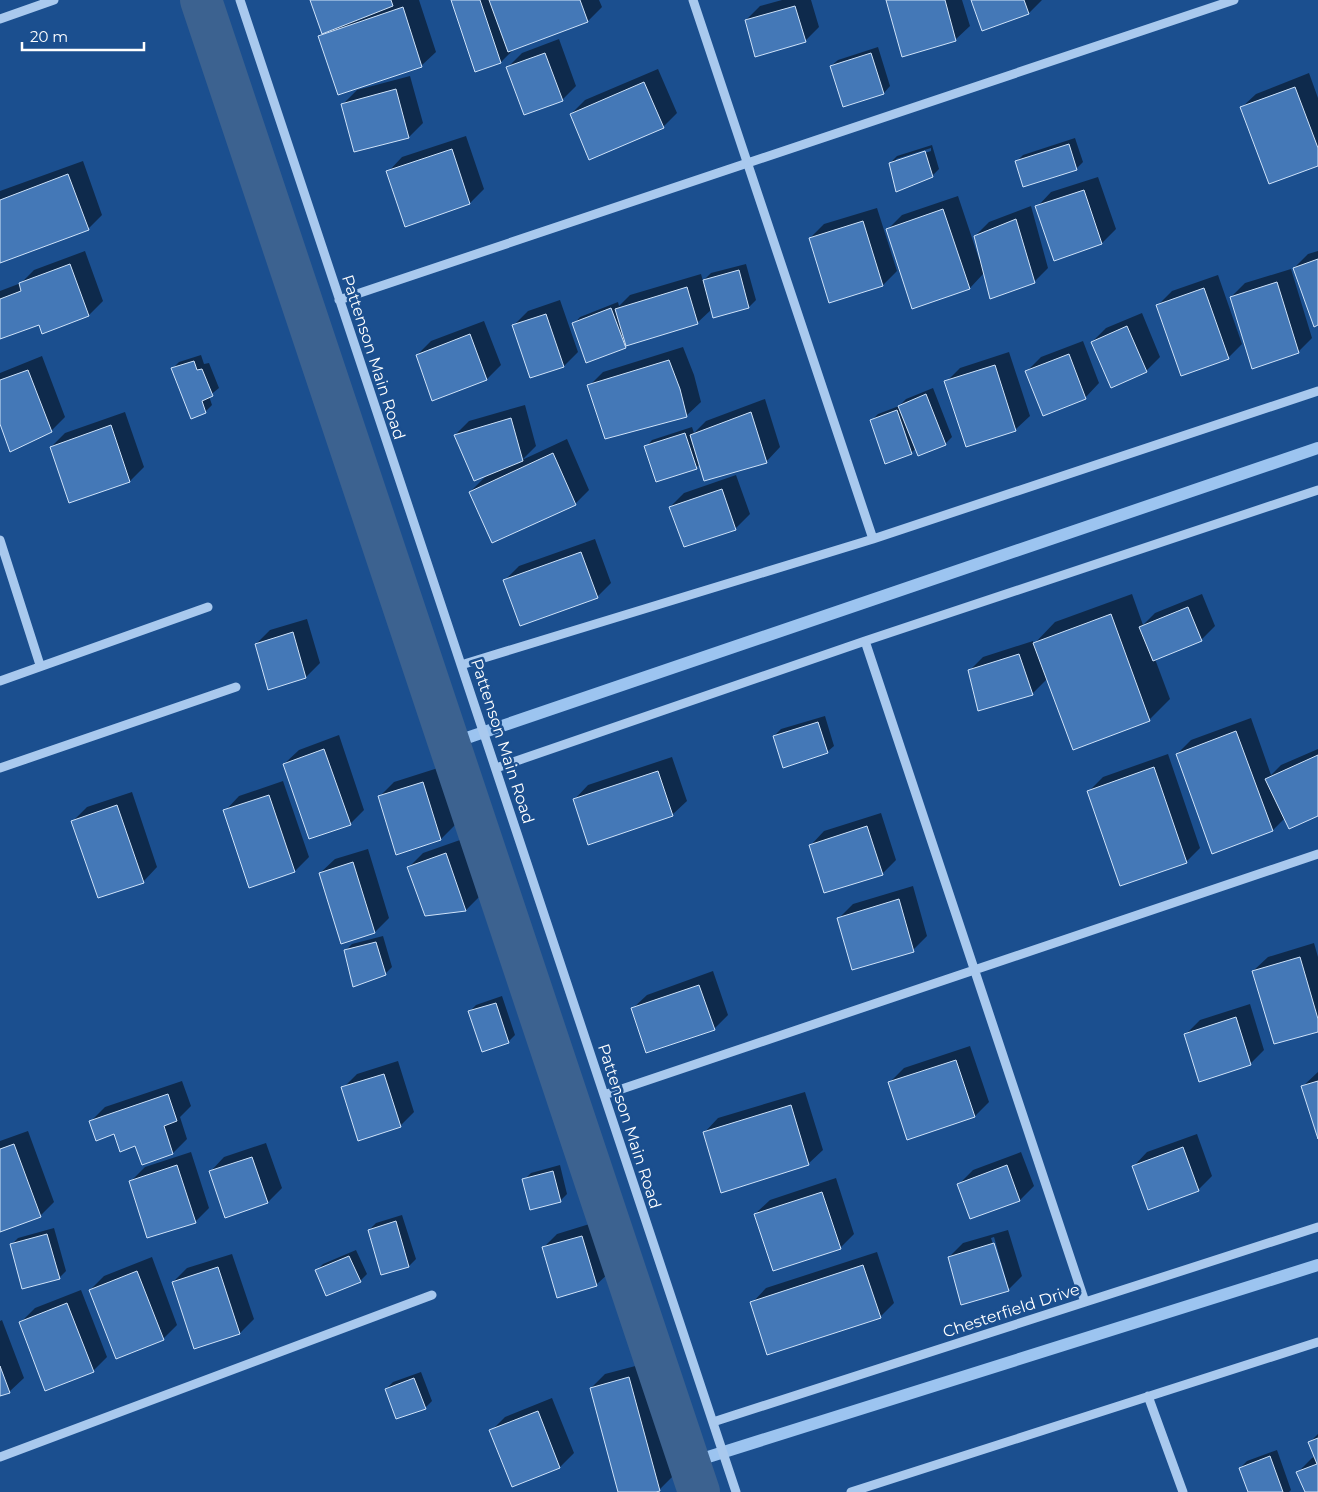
<svg xmlns="http://www.w3.org/2000/svg" width="1318" height="1492" font-family="Montserrat,sans-serif">
  <style>
    .shadow { fill: #0007; fill-rule: evenodd }
    .lines { fill: none; stroke-linecap: round; stroke-linejoin: round }
    .stream { stroke: #9cc4f0; stroke-width: 12 }
    .canal { stroke: #3c6290; stroke-width: 42 }
    .building { fill: #4478b7; stroke: #cfe3fa }
    .minor { stroke: #a9c9ee; stroke-width: 9 }
    .labels { text-anchor: middle; stroke-width: 5; stroke-linejoin: round; paint-order: stroke }
    .street-label { font-size: 16px; fill: #fff; stroke: #1b4f8f }
  </style>
  <rect width="100%" height="100%" fill="#1b4f8f"/>
  <path class="shadow" d="M311 0H419L436 52 421 66 320 36 323 33Z
    M452 0H599L602 7 588 21 514 49 501 62Z
    M782 0H811L819 27 805 41 746 20 760 6Z
    M887 0H962L970 26 955 40Z
    M972 0H1042L1029 13 983 30Z
    M559 39 576 86 562 100 508 67 522 53Z
    M878 47 890 86 884 93 831 66 838 60Z
    M658 69 677 113 663 127 571 114 585 100Z
    M1309 73 1318 98V164L1241 108 1256 94Z
    M410 76 423 123 409 137 343 104 357 90Z
    M466 136 484 189 470 203 388 172 402 157Z
    M1075 138 1083 162 1076 169 1016 162 1023 155Z
    M932 145 939 169 932 176 890 163 897 156ZM931 148V151L896 162V159Z
    M83 161 102 215 88 229 0 262V191Z
    M1098 177 1116 229 1102 243 1037 207 1051 192Z
    M958 196 979 259 981 258 975 236 989 222 1031 206 1048 268 1034 282 984 273 970 288 913 307 888 229 902 215Z
    M877 208 897 271 883 285 830 302 810 238 824 224Z
    M85 251 103 301 89 315 43 332 40 323 0 338V291L21 283 34 270Z
    M1318 251V324L1294 268 1308 254Z
    M746 264 756 300 749 307 714 317 712 309 697 323 628 344 625 346 574 324 580 317 618 302 619 306 630 295 701 274 703 281 711 273Z
    M1291 269 1312 338 1298 352 1231 297 1245 283Z
    M1218 275 1242 344 1228 358 1158 305 1172 291Z
    M560 300 578 352 564 366 531 377 514 325 528 311Z
    M1142 313 1160 357 1146 371 1092 342 1106 328Z
    M484 321 501 365 487 379 417 355 431 341Z
    M1083 341 1099 383 1085 398 1027 371 1041 357Z
    M683 347 694 375 701 402 686 416 589 386 603 372Z
    M1009 352 1030 416 1015 430 946 382 960 368Z
    M201 355 204 364 209 363 219 388 209 396 212 405 205 412 173 368 179 362Z
    M42 356 65 417 51 431 0 420V373Z
    M933 388 952 437 945 444 916 448 911 453 871 421 878 414 899 406 906 399Z
    M765 399 780 447 766 462 700 464 696 468 646 447 652 440 692 427 694 433 706 421Z
    M525 405 536 446 522 460 567 439 589 490 575 504 470 492 488 474 455 435 469 421Z
    M125 412 144 467 130 481 51 447 65 433Z
    M736 475 750 514 736 528 684 546 670 507 684 493Z
    M595 539 611 583 597 597 505 580 519 566Z
    M1132 594 1143 625 1155 613 1202 594 1215 626 1201 640 1155 659 1170 699 1149 720 1048 678 1033 693 979 709 969 671 983 657 1033 641 1034 644 1055 622Z
    M307 619 320 663 306 677 269 688 256 644 270 630Z
    M825 716 834 746 827 752 774 736 781 729Z
    M1251 718 1271 775 1281 765 1318 749V815L1285 818 1273 830 1177 754 1191 740Z
    M339 735 364 810 350 824 284 764 299 750Z
    M1168 754 1200 848 1186 862 1089 791 1103 777Z
    M672 757 687 801 672 815 574 800 588 785Z
    M438 768 455 825 441 839 380 796 394 782Z
    M283 781 309 857 295 871 250 886 225 811 239 796Z
    M132 792 157 867 143 882 73 821 87 807Z
    M881 813 896 860 882 874 810 846 824 831Z
    M460 840 480 896 466 910 426 914 409 867 423 853Z
    M368 849 389 918 375 932 320 873 335 859Z
    M913 886 927 936 913 950 839 918 853 904Z
    M383 936 392 967 385 974 345 951 352 944Z
    M1314 943 1318 957V1031L1253 971 1268 957Z
    M713 971 728 1015 714 1029 632 1009 647 995Z
    M502 996 515 1035 508 1042 469 1012 476 1005Z
    M1250 1004 1264 1050 1250 1064 1186 1034 1200 1020Z
    M970 1046 989 1102 975 1116 890 1082 904 1068Z
    M398 1061 414 1112 400 1126 343 1088 357 1074Z
    M1318 1072V1135L1302 1087Z
    M182 1081 191 1106 180 1117 187 1139 173 1153 143 1164 136 1144 91 1121 105 1107Z
    M805 1092 823 1150 808 1164 704 1133 718 1118Z
    M28 1131 54 1202 40 1216 0 1231V1141Z
    M1197 1134 1212 1176 1198 1190 1133 1167 1147 1152Z
    M266 1143 282 1188 268 1202 210 1172 224 1157Z
    M191 1152 209 1208 195 1222 131 1181 145 1167Z
    M1021 1152 1034 1186 1020 1200 959 1184 973 1170Z
    M560 1165 567 1194 560 1201 524 1180 531 1173Z
    M836 1178 854 1234 840 1248 755 1214 770 1200Z
    M402 1215 416 1259 409 1266 382 1273 369 1230 376 1223Z
    M596 1222 611 1271 596 1285 543 1248 557 1234Z
    M54 1228 66 1271 59 1278 11 1245 18 1238Z
    M1008 1230 1022 1276 1008 1290 949 1257 963 1243ZM994 1237 1007 1283H1005L991 1238Z
    M356 1250 367 1274 360 1281 317 1270 323 1264Z
    M877 1252 894 1303 880 1317 752 1303 766 1288Z
    M232 1254 254 1319 240 1333 173 1282 187 1268Z
    M152 1257 177 1325 163 1339 90 1290 104 1276Z
    M81 1290 107 1357 93 1371 21 1322 35 1308Z
    M2 1320 24 1378 9 1392 0 1395V1321Z
    M643 1364 673 1476 659 1490 651 1492H619L591 1388 605 1374Z
    M421 1372 432 1401 425 1408 386 1389 393 1382Z
    M552 1398 574 1453 560 1467 491 1431 505 1417Z
    M1318 1434V1492H1306L1298 1472 1312 1458 1315 1457 1309 1443Z
    M1277 1450 1291 1490 1289 1492H1249L1240 1468 1247 1461Z"/>
  <g class="lines">
    <path class="stream" d="M449 744 1318 448
      M689 1463 1318 1265"/>
    <path class="canal" d="M201 0 699 1492"/>
  </g>
  <path class="building" d="M310 0H391L393 6 322 34Z
    M451 0H480L501 63 475 72Z
    M489 0H580L588 22 508 52Z
    M886 0H945L956 41 902 57Z
    M971 0H1024L1029 14 982 31Z
    M795 6 806 42 755 57 745 20Z
    M403 7 422 67 338 95 318 36Z
    M545 53 563 101 524 115 506 67Z
    M871 53 884 94 843 107 830 66Z
    M644 82 664 128 589 160 570 114Z
    M1295 87 1318 148V166L1269 184 1240 107Z
    M396 89 409 138 354 152 341 104Z
    M1069 144 1077 170 1023 187 1015 161Z
    M452 149 470 204 405 227 386 171Z
    M925 151 933 177 896 192 889 163Z
    M68 174 89 230 0 263V200Z
    M1084 190 1102 244 1054 261 1035 206Z
    M943 209 970 289 912 309 886 229Z
    M1016 219 1035 283 990 299 974 236Z
    M863 221 883 286 829 303 809 238Z
    M1318 259V325L1314 327 1293 268Z
    M70 264 89 316 42 334 39 325 0 339V299L21 291 19 283Z
    M739 270 749 308 713 318 703 280Z
    M1277 282 1299 353 1252 369 1230 297Z
    M687 287 698 324 626 346 615 309Z
    M1204 288 1229 359 1181 376 1156 305Z
    M611 308 626 348 586 363 572 323Z
    M546 314 564 367 530 378 512 325Z
    M1127 326 1147 372 1111 388 1091 342Z
    M470 334 487 380 432 401 416 355Z
    M1069 354 1086 399 1043 416 1025 371Z
    M669 360 680 389 687 417 605 439 587 385Z
    M194 361 197 370 202 369 213 396 202 401 206 413 191 419 171 368Z
    M995 365 1016 431 966 447 944 381Z
    M28 370 52 432 10 452 0 424V380Z
    M926 394 946 445 918 456 898 406Z
    M897 410 912 454 885 464 870 420Z
    M751 412 767 463 704 481 690 435Z
    M511 418 523 461 474 481 454 435Z
    M111 425 130 482 69 503 50 447Z
    M685 433 697 469 656 482 644 446Z
    M553 453 576 505 492 543 469 492Z
    M722 489 736 530 684 547 669 507Z
    M581 552 598 598 520 626 503 580Z
    M1188 607 1202 641 1153 661 1139 627Z
    M1111 614 1150 721 1073 750 1033 643Z
    M293 632 306 678 268 690 255 644Z
    M1019 654 1033 695 978 711 968 670Z
    M818 722 828 753 783 768 773 736Z
    M1236 731 1273 831 1212 854 1176 754Z
    M324 749 351 825 309 839 283 764Z
    M1318 755V816L1289 829 1265 779Z
    M1154 767 1187 863 1120 886 1087 791Z
    M658 771 673 816 588 845 573 799Z
    M423 782 441 840 396 855 378 796Z
    M269 795 295 872 249 888 223 810Z
    M117 805 144 883 98 898 71 821Z
    M867 826 883 875 824 893 809 845Z
    M446 853 466 911 425 916 407 867Z
    M353 862 375 933 341 944 319 873Z
    M899 899 914 952 852 970 837 918Z
    M376 942 386 975 353 987 344 950Z
    M1300 957 1318 1019V1032L1274 1044 1252 971Z
    M699 985 715 1030 646 1053 631 1008Z
    M496 1003 509 1043 482 1052 468 1011Z
    M1236 1017 1251 1065 1199 1082 1184 1034Z
    M956 1060 975 1117 907 1140 888 1082Z
    M384 1074 401 1127 358 1141 341 1087Z
    M1318 1081V1139L1301 1086Z
    M168 1094 177 1121 164 1126 173 1154 142 1165 135 1146 120 1152 114 1134 96 1141 89 1121Z
    M791 1105 809 1165 721 1193 703 1132Z
    M14 1144 41 1217 0 1232V1149Z
    M1183 1147 1199 1191 1148 1210 1132 1166Z
    M252 1157 268 1203 225 1218 209 1171Z
    M177 1165 196 1223 147 1238 129 1181Z
    M1007 1165 1020 1201 970 1219 957 1184Z
    M553 1171 561 1202 530 1210 522 1179Z
    M822 1192 841 1249 773 1271 754 1214Z
    M396 1221 409 1267 381 1275 368 1230Z
    M47 1234 60 1279 22 1289 10 1244Z
    M582 1236 597 1286 557 1298 542 1247Z
    M994 1243 1009 1291 961 1305 948 1257Z
    M349 1256 361 1282 326 1296 315 1270Z
    M863 1265 881 1318 767 1355 750 1302Z
    M218 1267 240 1334 194 1349 172 1282Z
    M137 1271 164 1340 116 1359 89 1290Z
    M67 1303 94 1372 45 1391 19 1322Z
    M0 1366 10 1393 0 1396Z
    M629 1377 660 1491 656 1492H618L590 1388Z
    M414 1378 426 1409 396 1419 385 1389Z
    M538 1411 560 1468 512 1487 489 1430Z
    M1318 1438V1492H1305L1296 1472 1317 1464 1308 1442Z
    M1270 1456 1283 1492H1248L1239 1468Z"/>
  <g class="lines">
    <path class="minor" d="M240 0 736 1492
      M693 0 873 539
      M0 19 54 0
      M339 300 1234 0
      M0 540 40 665
      M865 641 1085 1302
      M461 665 873 539 1318 391
      M0 681 208 607
      M0 768 236 687
      M496 768 865 641 1318 490
      M604 1095 1318 854
      M1148 1396 1183 1492
      M713 1422 1318 1227
      M0 1457 432 1295
      M851 1492 1318 1342"/>
  </g>
  <g class="labels">
    <g class="street-label">
      <text transform="translate(374 357) rotate(72)" y="6">Pattenson Main Road</text>
      <text transform="translate(503 741) rotate(72)" y="6">Pattenson Main Road</text>
      <text transform="translate(630 1126) rotate(72)" y="6">Pattenson Main Road</text>
      <text transform="translate(1011 1310) rotate(-18)" y="6">Chesterfield Drive</text>
    </g>
  </g>
  <path d="M22 42v8h122v-8" fill="none" stroke="#ffffff" stroke-width="2.5"/>
  <text x="30" y="42" font-size="15" fill="#ffffff" stroke="#1b4f8f" stroke-width="4" paint-order="stroke">20 m</text>
</svg>
